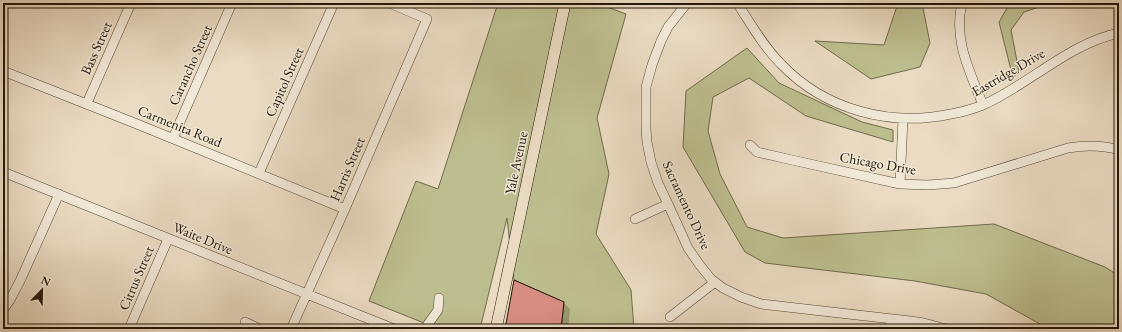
<svg xmlns="http://www.w3.org/2000/svg" width="1122" height="332" font-family="'EB Garamond',serif">
  <style>
    .green { fill: #bdbe8f; stroke: #706a4b }
    .shadow { fill: #0003 }
    .building { fill: #d88d83; stroke: #221707 }
    .lines { fill: none; stroke-linecap: round; stroke-linejoin: round }
    .minor-casing { stroke: #544836; stroke-width: 10 }
    .major-casing { stroke: #221707; stroke-width: 12 }
    .minor { stroke: #f1e8d7; stroke-width: 9 }
    .major { stroke: #eadbc2; stroke-width: 11 }
    .labels { text-anchor: middle; stroke-width: 3; stroke-linejoin: round; paint-order: stroke }
    .street-label { font-size: 14px; fill: #221707; stroke: #f1e8d7 }
  </style>
  <rect width="100%" height="100%" fill="#eadbc2"/>
  <filter id="stains"><feTurbulence type="fractalNoise" baseFrequency=".005" numOctaves="4"/><feColorMatrix values="0 0 0 0 .2 0 0 0 0 .09 0 0 0 0 .02 0 0 0 .5 -.17"/></filter>
  <radialGradient id="worn" r=".72"><stop offset=".6" stop-color="#630" stop-opacity="0"/><stop offset="1" stop-color="#630" stop-opacity=".3"/></radialGradient>
  <path class="green" d="M498 3H602V5L626 14 597 118 609 174 596 234 631 290 634 329H561L564 302 514 280 507 218 480 329H439L369 301 416 181 438 189Z
    M898 3H922L930 43 920 67 871 79 815 41 884 45Z
    M1010 3H1051L1024 12 1011 30 1019 72 1013 78 999 22Z
    M747 48 779 83 862 122 893 130V142L806 116 749 78 713 97 708 131 720 174 747 227 783 238 994 224 1105 267 1119 276V329H1045L1040 324 986 294 915 281 765 263 745 252 683 147 686 91Z"/>
  <path class="shadow" d="M564 303 570 309 568 329H506Z"/>
  <path class="building" d="M514 280 564 302 561 329H505Z"/>
  <g class="lines">
    <defs>
      <path id="minor" d="M687 3 668 27 661 41 652 65 646 87V129L647 142 651 162 658 183 668 204 688 248 699 264 711 279 723 288 741 297 761 304 910 321 924 323 946 329
        M737 3C751 24 763 46 781 64 825 110 890 127 951 114 962 112 973 109 983 105 1030 84 1068 44 1119 33
        M962 3C953 40 970 72 983 105
        M3 71 137 124 345 209
        M87 103 131 3
        M173 138 232 3
        M750 145 757 152 792 160 900 184 928 185 954 183 1068 148C1086 145 1102 145 1119 150
        M3 172 394 329
        M259 173 334 3
        M900 184 903 119
        M635 219 668 204
        M5 307 10 300 20 281 59 194
        M670 317 715 282
        M245 322 260 329
        M129 329 168 239
        M291 329 345 209 427 19 389 3
        M426 329 428 324 438 310 439 298
        M891 329 892 319"/>
      <path id="major" d="M3 6 4 3
        M496 329 565 3"/>
    </defs>
    <use href="#minor" class="minor-casing"/>
    <use href="#major" class="major-casing"/>
    <use href="#minor" class="minor"/>
    <use href="#major" class="major"/>
  </g>
  <g class="labels">
    <g class="street-label">
      <text transform="translate(96 48) rotate(-66)" y="5">Bass Street</text>
      <text transform="translate(190 65) rotate(-66)" y="5">Carancho Street</text>
      <text transform="translate(1008 72) rotate(-30)" y="5">Eastridge Drive</text>
      <text transform="translate(284 82) rotate(-66)" y="5">Capitol Street</text>
      <text transform="translate(180 126) rotate(22)" y="5">Carmenita Road</text>
      <text transform="translate(516 163) rotate(-78)" y="5">Yale Avenue</text>
      <text transform="translate(878 163) rotate(10)" y="5">Chicago Drive</text>
      <text transform="translate(347 169) rotate(-67)" y="5">Harris Street</text>
      <text transform="translate(687 205) rotate(65)" y="5">Sacramento Drive</text>
      <text transform="translate(203 238) rotate(22)" y="5">Waite Drive</text>
      <text transform="translate(136 278) rotate(-67)" y="5">Citrus Street</text>
    </g>
  </g>
  <rect width="1122" height="332" fill="none" stroke="#eadbc2" stroke-width="16"/>
  <rect x="4" y="4" width="1114" height="324" fill="none" stroke="#221707" stroke-width="2"/>
  <rect x="8" y="8" width="1106" height="316" fill="none" stroke="#221707"/>
  <g transform="translate(42 290) rotate(23)" stroke="#f1e8d7" stroke-width="3" paint-order="stroke">
  <path d="M0-3L7 15L0 10L-7 15Z" fill="#221707"/>
  <text y="-6" font-size="11" font-weight="bold" text-anchor="middle" fill="#221707">N</text>
  </g>
  <rect width="100%" height="100%" filter="url(#stains)"/>
  <rect width="100%" height="100%" fill="url(#worn)"/>
</svg>
